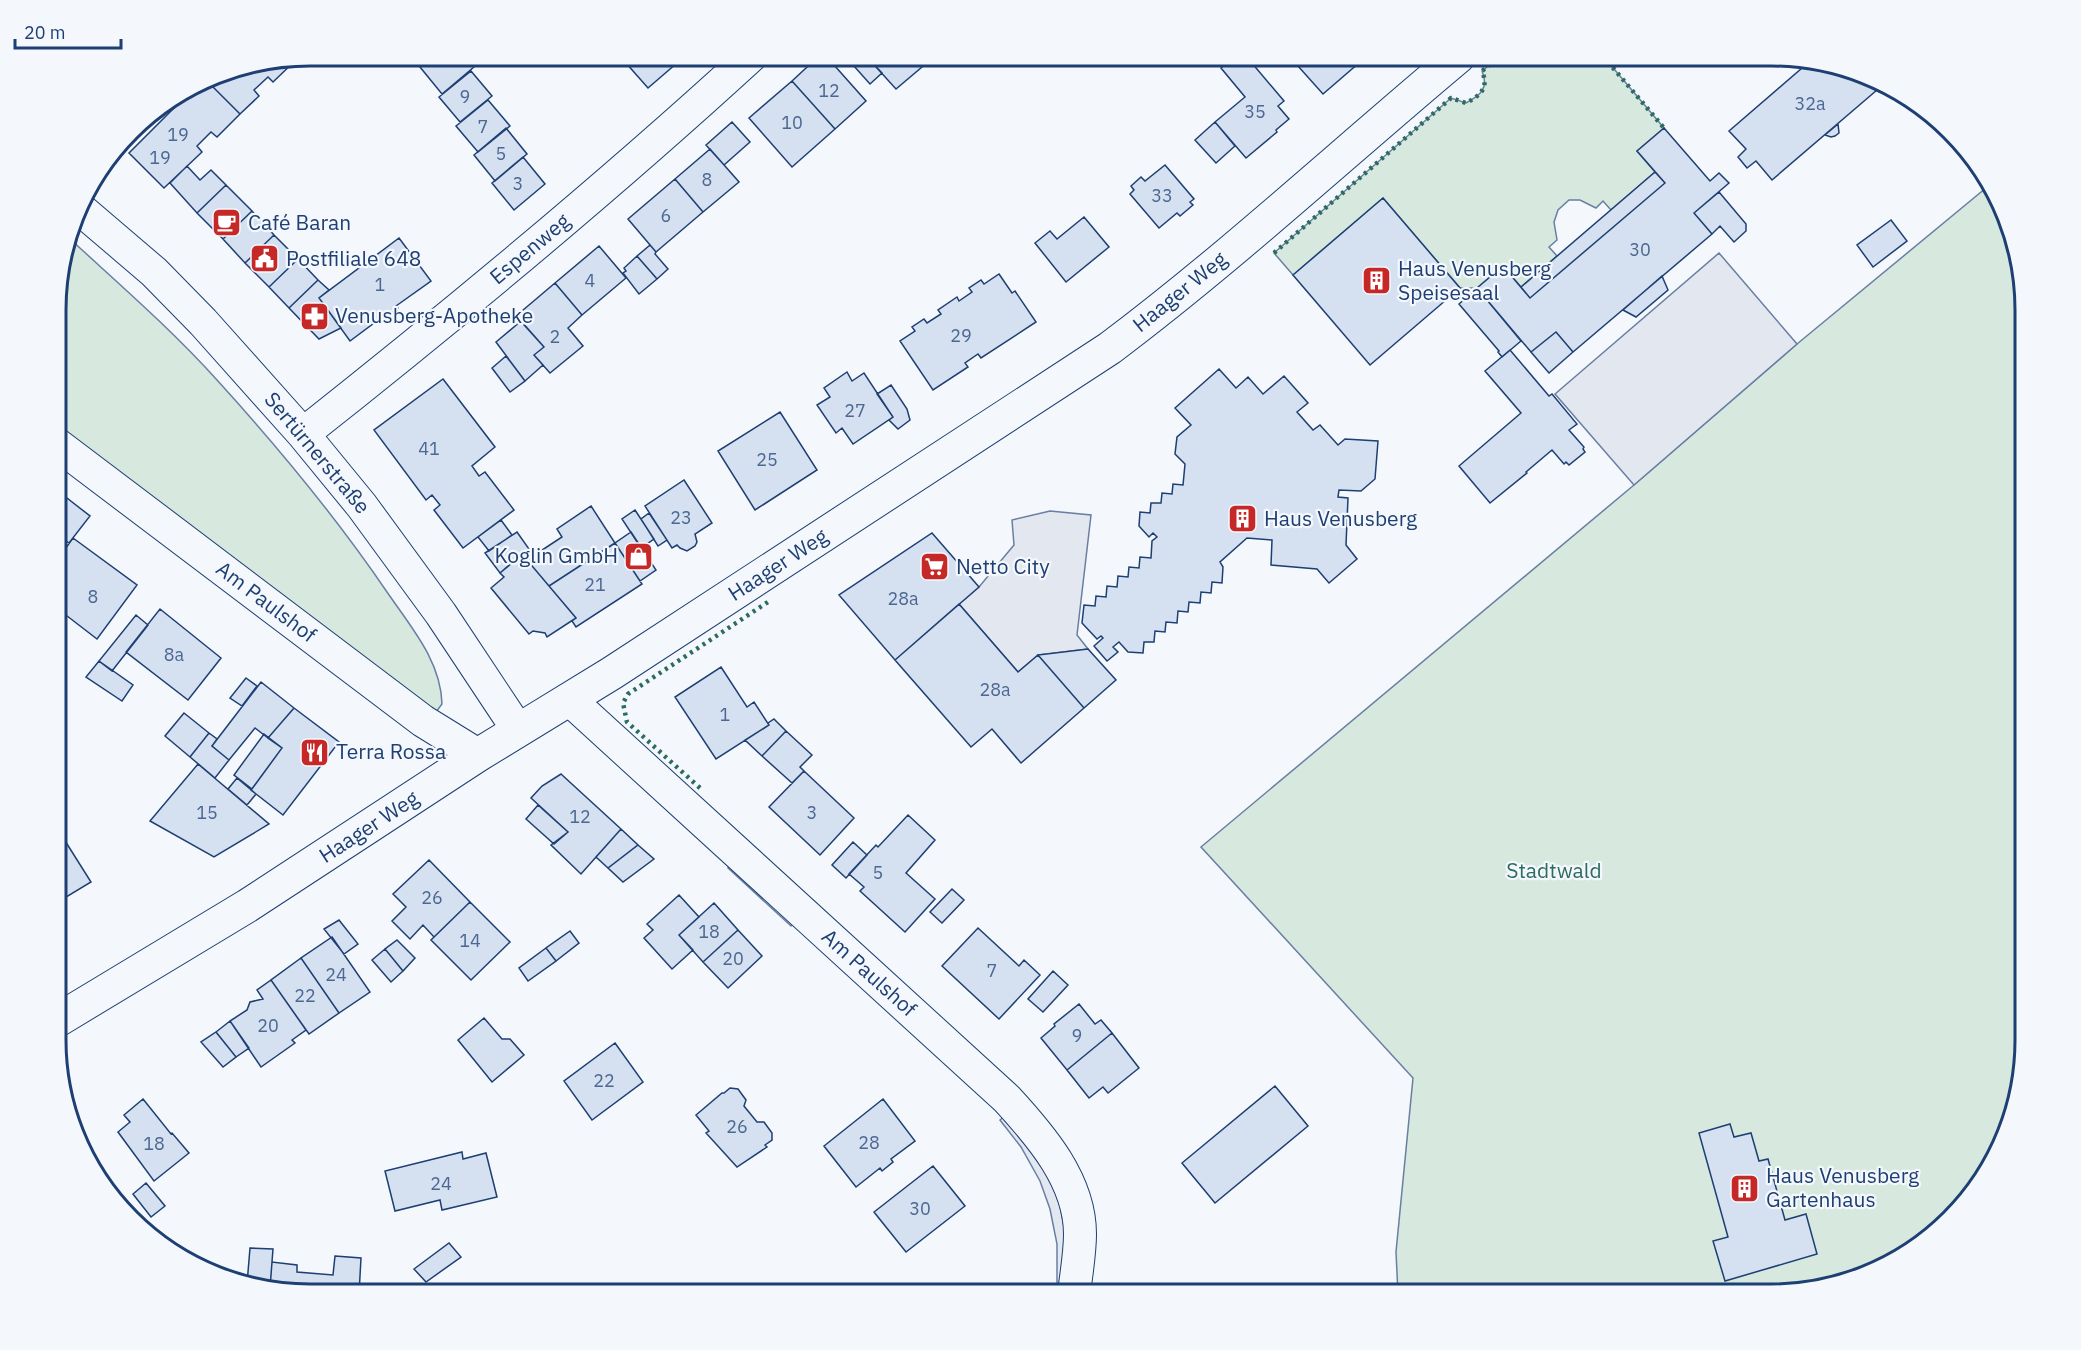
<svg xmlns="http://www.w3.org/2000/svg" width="2081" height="1350" font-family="'IBM Plex Sans',sans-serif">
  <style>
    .green { fill: #d7e8df; stroke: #687fa3; stroke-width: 1.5 }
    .parking { fill: #e3e8f0; stroke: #687fa3; stroke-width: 1.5 }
    .building { fill: #d5e0f0; stroke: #1d3f73; stroke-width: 1.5 }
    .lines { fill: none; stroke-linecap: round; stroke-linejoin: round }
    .minor-casing { stroke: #1d3f73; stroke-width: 34 }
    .tertiary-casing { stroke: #1d3f73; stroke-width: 35 }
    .minor { stroke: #f4f7fb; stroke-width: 32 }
    .tertiary { stroke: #f4f7fb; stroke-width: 33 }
    .hedge { stroke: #2c6c60; stroke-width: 4.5; stroke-dasharray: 3 4.5; stroke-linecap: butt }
    .labels { text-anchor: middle; stroke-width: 4.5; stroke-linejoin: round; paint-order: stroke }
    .number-label { font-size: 18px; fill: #4b6792 }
    .poi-label { font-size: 21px; fill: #1d3f73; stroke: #f4f7fb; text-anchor: start }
    .street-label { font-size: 21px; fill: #1d3f73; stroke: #f4f7fb }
    .park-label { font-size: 21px; fill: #2c6c60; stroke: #f4f7fb }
    .rim { fill: none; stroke: #1d3f73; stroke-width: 3 }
  </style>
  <rect width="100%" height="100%" fill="#f4f7fb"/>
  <path class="green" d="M1501 56H1603L1664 128 1637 151 1655 172 1611 210 1603 201 1596 208 1580 200H1569L1558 210 1554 222 1557 240 1549 247 1557 256 1521 287 1503 266 1477 288H1460L1383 198 1293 275 1274 253 1451 98 1466 103C1481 95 1489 88 1482 71Z
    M1992 183 2025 293V1057L2012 1122 1982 1182 1898 1261 1788 1294H1398L1396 1252 1413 1078 1201 847 1634 485 1797 344Z
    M69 238C119 284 171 329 217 380 278 447 336 517 387 592 411 627 441 661 442 704L436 712 58 432V277Z"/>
  <path class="parking" d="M1719 253 1797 344 1634 485 1555 394Z
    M1050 511 1091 515 1077 635 1088 649 1038 655 1018 672 959 604 979 587 1014 545 1012 520Z
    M734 861 797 919 791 926 728 868Z
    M1007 1114 1049 1176 1060 1206 1067 1243 1069 1294H1057V1244L1050 1209 1040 1181 1021 1147 1000 1120Z"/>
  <path class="building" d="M434 56H464L474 67 442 94 420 67Z
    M635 56H683L684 57 648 88 626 63Z
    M819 56H826L866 101 835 129 792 81Z
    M845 56H866L882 73 870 84Z
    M866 56H935L896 89Z
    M1236 56H1246L1284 101 1278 106 1289 119 1276 130 1277 132 1246 158 1215 122 1245 97 1221 68Z
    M1289 56H1367L1323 94Z
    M298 58 273 82 268 77 254 90 259 96 240 114 205 79 213 75Z
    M1809 62 1853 69 1884 84 1772 180 1756 161 1747 168 1738 157 1746 149 1729 131Z
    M471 71 492 96 460 122 439 97Z
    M205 79 240 114 217 137 211 132 197 146 202 152 164 188 129 153 198 84Z
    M792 81 835 129 792 167 749 118Z
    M488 100 510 126 478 152 456 126Z
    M732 122 750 142 724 165 706 145Z
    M1215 122 1235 146 1216 163 1195 140Z
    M1838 124 1839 133 1835 136 1831 137 1825 135Z
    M506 128 527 154 495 181 474 155Z
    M1664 128 1710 181 1719 173 1729 183 1694 213 1712 234 1573 352 1556 332 1531 352 1477 288 1503 266 1530 298 1665 183 1637 151Z
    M710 149 739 182 703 212 675 179Z
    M523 157 545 184 514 210 492 183Z
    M1165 165 1194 199 1190 202 1193 205 1180 216 1177 213 1159 228 1130 194 1134 190 1131 186 1141 177 1145 181Z
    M187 166 200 180 211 170 226 185 197 213 170 183Z
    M1655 172 1665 183 1530 298 1521 287Z
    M675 179 703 212 656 252 628 219Z
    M226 185 252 211 223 239 197 213Z
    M1719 192 1746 224V231L1734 242 1720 226 1712 234 1694 213Z
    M1383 198 1460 288 1370 365 1293 275Z
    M252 211 274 235 245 263 223 239Z
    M1084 217 1109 247 1066 282 1035 243 1050 231 1057 239Z
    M1891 220 1907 241 1873 267 1857 245Z
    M274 235 298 259 269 287 245 263Z
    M399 238 431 281 396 306 398 308 386 317 385 315 350 341 319 298Z
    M650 245 656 252 655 254 668 269 657 279 637 256Z
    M599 246 626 278 582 315 555 283Z
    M637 256 657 279 639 294 623 273 626 271 624 268Z
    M298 259 318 280 289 308 269 287Z
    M999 274 1012 293 1015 291 1036 322 981 358 978 354 965 363 968 367 933 390 900 341 915 331 912 327 924 319 927 323 941 314 938 310 957 297 959 301 972 292 969 288 981 280 984 284Z
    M1662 276 1668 290 1636 317 1623 310Z
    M318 280 329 290 319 298 341 328 319 339 289 308Z
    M555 283 582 315 568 328 583 346 550 373 534 355 544 347 516 316Z
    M1477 288 1521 341 1502 357 1498 352 1499 351 1459 304Z
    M521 321 544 347 534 355 543 365 525 381 496 342Z
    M1556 332 1573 352 1549 373 1531 352Z
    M1510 350 1549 396 1552 394 1577 424 1569 430 1584 447 1583 449 1585 452 1569 465 1566 462 1564 464 1552 450 1526 472 1527 473 1490 503 1459 466 1521 413 1485 371Z
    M506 356 525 381 510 392 492 368Z
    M1219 369 1236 388 1248 377 1263 394 1284 376 1308 403 1297 412 1313 430 1320 425 1338 445 1345 439 1378 441 1375 479 1361 491 1339 490 1338 497 1348 498 1346 545 1357 559 1329 583 1317 569 1271 565 1272 540 1247 538 1220 562 1223 567 1222 583 1212 582 1211 593 1201 592 1200 603 1189 602 1188 612 1178 611 1177 623 1166 622 1165 632 1155 631 1154 642H1144L1143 653 1128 652 1119 642 1113 647 1118 652 1107 661 1094 646 1103 638 1101 636 1097 639 1082 623 1084 605 1095 606 1096 596 1106 597 1107 586 1117 587 1118 576 1128 577 1129 567 1139 568 1140 557 1151 558 1152 541 1157 537 1153 533 1149 537 1139 526 1140 512 1150 513 1151 503H1161L1162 493 1172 494 1173 484 1183 485 1185 464 1175 454 1177 437 1191 425 1175 408Z
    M847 372 852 381 864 373 893 417 853 444 842 428 836 433 817 405 830 397 824 388Z
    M443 379 495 447 472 466 479 476 485 472 514 510 463 548 434 510 440 505 432 495 426 500 374 430Z
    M891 385 907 409 910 420 898 429 889 420 893 417 877 394Z
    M780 412 817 470 755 510 718 451Z
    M684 480 712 523 695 534 697 542 695 546 687 551 680 548 677 545 672 548 645 506Z
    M58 491 90 516 69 543 58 535Z
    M591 506 615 543 549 586 527 560 562 537 557 529Z
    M635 510 654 539 641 548 622 519Z
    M649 513 667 540 658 546 641 519Z
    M501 520 512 535 489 551 478 537Z
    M517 532 529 549 500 573 485 553Z
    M631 532 656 570 640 581 615 543Z
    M932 533 979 587 895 660 839 595Z
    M73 538 137 585 97 639 58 609V559Z
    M615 543 642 584 576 627 572 621 576 618 549 586Z
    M522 554 576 618 547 637 545 633 533 631 529 634 491 588 504 577 500 573Z
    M959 604 1018 672 1038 655 1084 708 1021 763 992 729 971 747 895 660Z
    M160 609 221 658 188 700 126 652Z
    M136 615 148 625 112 671 99 661Z
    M1088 649 1116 680 1084 708 1038 655Z
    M99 661 133 685 122 701 86 677Z
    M721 667 747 707 754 702 769 725 716 759 675 697Z
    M246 678 257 686 242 706 230 698Z
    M261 682 294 708 268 738 255 728 229 760 212 746Z
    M294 708 339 742 283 815 251 790 282 748 268 738Z
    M184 713 209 733 190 757 165 736Z
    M58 715 66 720 59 733 60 735 58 739Z
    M774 719 786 731 762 756 745 740 769 725 768 723Z
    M786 731 812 755 800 767 804 771 792 783 762 756Z
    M209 733 217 739 212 746 229 760 215 778 190 757Z
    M264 734 282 748 252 789 234 775Z
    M198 764 269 824 214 857 150 821Z
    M804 771 854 818 820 855 769 807Z
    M561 774 621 829 581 874 551 845 568 832 531 798 542 786Z
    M237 778 256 794 247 805 228 789Z
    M538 805 568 832 554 844 526 819Z
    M908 815 935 840 906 873 935 899 905 932 860 891 864 887 849 874 876 845 878 847Z
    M621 829 638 845 608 868 596 857Z
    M62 836 91 882 58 902V839Z
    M853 842 867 855 846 878 832 865Z
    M638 845 654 859 623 882 608 868Z
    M429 860 470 902 434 937 423 925 410 939 392 921 406 907 393 894Z
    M952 889 964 900 942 923 930 912Z
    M679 895 699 917 679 935 693 950 672 969 644 938 653 930 647 924Z
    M470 902 510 942 471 980 431 940Z
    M714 903 738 930 703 962 679 935Z
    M339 920 358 944 344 954 324 929Z
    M978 928 1019 966 1024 960 1040 975 999 1019 942 966Z
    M738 930 762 956 728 988 703 962Z
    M570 931 579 943 556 961 546 948Z
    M332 937 370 992 339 1013 301 958Z
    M397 940 415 958 403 971 385 949Z
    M546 948 556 961 528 981 519 968Z
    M385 949 403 971 391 982 372 960Z
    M301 958 339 1013 309 1034 271 980Z
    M1053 971 1068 985 1043 1012 1028 999Z
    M271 980 306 1030 292 1040 295 1043 261 1067 230 1021 247 1010 250 1002 263 999 257 990Z
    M1079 1004 1095 1024 1101 1020 1112 1033 1067 1070 1041 1038 1055 1026 1054 1024Z
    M484 1018 502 1039H510L524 1055 492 1082 458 1040Z
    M230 1021 249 1048 236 1057 216 1032Z
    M216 1032 236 1057 223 1067 201 1042Z
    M1112 1033 1139 1068 1108 1093 1103 1087 1089 1098 1067 1070Z
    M615 1043 643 1082 592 1120 564 1081Z
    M1275 1086 1308 1126 1215 1203 1182 1163Z
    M730 1088 738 1089 746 1100 744 1106 757 1122H764L772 1133V1140L765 1145 767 1147 737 1167 706 1133 709 1131 696 1115 722 1093H724Z
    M143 1099 171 1134 172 1133 189 1153 154 1181 118 1132 130 1122 124 1115Z
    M883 1099 915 1141 891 1159 893 1162 882 1171 880 1168 856 1187 824 1146Z
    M1730 1124 1734 1137 1751 1133 1759 1161 1768 1159 1785 1220 1806 1214 1817 1254 1725 1281 1713 1241 1728 1237 1699 1133Z
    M462 1152 463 1159 486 1153 497 1197 442 1210 440 1200 395 1211 385 1171Z
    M933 1166 965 1206 906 1252 874 1212Z
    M146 1183 165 1206 151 1217 133 1194Z
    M449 1243 461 1257 426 1282 414 1269Z
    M250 1248 273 1249 270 1288 247 1284Z
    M335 1256 361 1258 359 1294H309L270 1288 272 1262 297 1265V1272L333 1275Z
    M499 1286 543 1291 542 1294H498Z
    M716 1290 753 1294H716Z
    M543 1291 570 1294H542Z"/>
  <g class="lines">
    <defs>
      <path id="minor" d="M79 208 154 272 203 322 303 434 362 506 441 614 518 730
        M303 434C456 313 607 188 751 56
        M58 445 423 721 478 755
        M570 700 1007 1099C1041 1136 1080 1181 1080 1234 1080 1254 1076 1275 1074 1294"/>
      <path id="tertiary" d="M58 1020 247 906 478 755 612 673 1110 348C1231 257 1343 153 1459 56"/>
    </defs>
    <use href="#minor" class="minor-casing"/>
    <use href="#tertiary" class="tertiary-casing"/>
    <use href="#minor" class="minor"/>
    <use href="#tertiary" class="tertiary"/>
    <path class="hedge" d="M1402 56 1408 67
      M1603 56 1664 128
      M1274 253 1451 98 1466 103C1481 95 1489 88 1482 71L1501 56
      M700 788 627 722 623 703 628 694 771 600"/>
  </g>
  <defs>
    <symbol id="cafe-square" viewBox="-11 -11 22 22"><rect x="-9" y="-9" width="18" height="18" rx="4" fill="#c62828" stroke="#f4f7fb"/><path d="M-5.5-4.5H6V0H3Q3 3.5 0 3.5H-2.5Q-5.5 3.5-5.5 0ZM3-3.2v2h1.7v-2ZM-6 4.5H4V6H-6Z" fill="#fff"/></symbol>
    <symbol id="civic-square" viewBox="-11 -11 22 22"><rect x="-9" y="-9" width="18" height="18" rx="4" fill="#c62828" stroke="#f4f7fb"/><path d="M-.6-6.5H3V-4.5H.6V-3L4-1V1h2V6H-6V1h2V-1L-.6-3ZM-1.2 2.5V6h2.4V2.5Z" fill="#fff"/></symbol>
    <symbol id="building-square" viewBox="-11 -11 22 22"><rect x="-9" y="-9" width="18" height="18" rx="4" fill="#c62828" stroke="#f4f7fb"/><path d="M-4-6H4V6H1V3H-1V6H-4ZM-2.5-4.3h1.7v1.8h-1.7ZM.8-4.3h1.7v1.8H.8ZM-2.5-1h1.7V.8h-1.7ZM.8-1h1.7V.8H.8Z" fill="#fff"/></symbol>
    <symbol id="pharmacy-square" viewBox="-11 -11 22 22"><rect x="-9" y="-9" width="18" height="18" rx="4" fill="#c62828" stroke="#f4f7fb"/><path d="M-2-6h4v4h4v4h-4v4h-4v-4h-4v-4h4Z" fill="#fff"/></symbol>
    <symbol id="shop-square" viewBox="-11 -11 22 22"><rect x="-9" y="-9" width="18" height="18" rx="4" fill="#c62828" stroke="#f4f7fb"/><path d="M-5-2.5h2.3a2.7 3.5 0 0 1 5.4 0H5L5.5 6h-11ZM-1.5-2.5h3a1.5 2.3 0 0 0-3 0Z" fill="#fff"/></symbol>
    <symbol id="supermarket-square" viewBox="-11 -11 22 22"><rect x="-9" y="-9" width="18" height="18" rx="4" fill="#c62828" stroke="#f4f7fb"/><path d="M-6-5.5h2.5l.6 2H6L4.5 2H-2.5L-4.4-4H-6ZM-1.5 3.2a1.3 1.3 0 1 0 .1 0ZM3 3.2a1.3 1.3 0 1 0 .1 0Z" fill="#fff"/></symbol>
    <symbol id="restaurant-square" viewBox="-11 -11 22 22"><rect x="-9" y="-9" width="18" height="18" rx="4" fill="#c62828" stroke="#f4f7fb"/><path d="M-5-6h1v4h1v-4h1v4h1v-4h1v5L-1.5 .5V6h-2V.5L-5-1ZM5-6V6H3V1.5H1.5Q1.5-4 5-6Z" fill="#fff"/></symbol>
  </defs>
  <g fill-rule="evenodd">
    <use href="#cafe-square" x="210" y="206" width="33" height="33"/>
    <use href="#civic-square" x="248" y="242" width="33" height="33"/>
    <use href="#building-square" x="1360" y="264" width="33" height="33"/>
    <use href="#pharmacy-square" x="298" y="300" width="33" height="33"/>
    <use href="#building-square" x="1226" y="502" width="33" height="33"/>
    <use href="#shop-square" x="622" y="540" width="33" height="33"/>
    <use href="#supermarket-square" x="918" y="550" width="33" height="33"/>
    <use href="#restaurant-square" x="298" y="736" width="33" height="33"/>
    <use href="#building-square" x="1728" y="1172" width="33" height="33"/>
  </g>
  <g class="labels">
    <g class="number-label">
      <text x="829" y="97">12</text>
      <text x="465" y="103">9</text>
      <text x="1810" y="110">32a</text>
      <text x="1255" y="118">35</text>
      <text x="792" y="129">10</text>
      <text x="483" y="133">7</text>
      <text x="178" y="141">19</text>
      <text x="501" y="160">5</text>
      <text x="160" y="164">19</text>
      <text x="707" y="186">8</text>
      <text x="518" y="190">3</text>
      <text x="1162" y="202">33</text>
      <text x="666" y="222">6</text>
      <text x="1640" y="256">30</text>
      <text x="590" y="287">4</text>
      <text x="380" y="291">1</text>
      <text x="961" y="342">29</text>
      <text x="555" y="343">2</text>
      <text x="855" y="417">27</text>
      <text x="429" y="455">41</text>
      <text x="767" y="466">25</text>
      <text x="681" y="524">23</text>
      <text x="595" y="591">21</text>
      <text x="93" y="603">8</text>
      <text x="903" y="605">28a</text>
      <text x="174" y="661">8a</text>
      <text x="995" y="696">28a</text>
      <text x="725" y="721">1</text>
      <text x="207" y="819">15</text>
      <text x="812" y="819">3</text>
      <text x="580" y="823">12</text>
      <text x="878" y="879">5</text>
      <text x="432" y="904">26</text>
      <text x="709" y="938">18</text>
      <text x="470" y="947">14</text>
      <text x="733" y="965">20</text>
      <text x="992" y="977">7</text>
      <text x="336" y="981">24</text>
      <text x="305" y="1002">22</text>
      <text x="268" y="1032">20</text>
      <text x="1077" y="1042">9</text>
      <text x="604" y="1087">22</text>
      <text x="737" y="1133">26</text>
      <text x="869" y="1149">28</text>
      <text x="154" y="1150">18</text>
      <text x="441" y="1190">24</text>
      <text x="920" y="1215">30</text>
    </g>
    <g class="poi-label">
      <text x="248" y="230">Café Baran</text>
      <text x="286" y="266">Postfiliale 648</text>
      <text x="1398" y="276">Haus Venusberg<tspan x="1398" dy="24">Speisesaal</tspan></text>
      <text x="335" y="323">Venusberg-Apotheke</text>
      <text x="1264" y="526">Haus Venusberg</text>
      <text x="618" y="563" text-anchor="end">Koglin GmbH</text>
      <text x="956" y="574">Netto City</text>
      <text x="336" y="759">Terra Rossa</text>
      <text x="1766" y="1183">Haus Venusberg<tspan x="1766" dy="24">Gartenhaus</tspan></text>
    </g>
    <g class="street-label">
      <text transform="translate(530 249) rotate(-40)" y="7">Espenweg</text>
      <text transform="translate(1180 292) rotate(-39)" y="7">Haager Weg</text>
      <text transform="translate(317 453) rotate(50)" y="7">Sertürnerstraße</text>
      <text transform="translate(778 565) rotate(-33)" y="7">Haager Weg</text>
      <text transform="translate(266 602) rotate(37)" y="7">Am Paulshof</text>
      <text transform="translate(369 827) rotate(-33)" y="7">Haager Weg</text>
      <text transform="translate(869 973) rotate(42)" y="7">Am Paulshof</text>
    </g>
    <g class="park-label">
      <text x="1554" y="878">Stadtwald</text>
    </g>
  </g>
  <path d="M0 0H2081V1350H0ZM310 66H1771A244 244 0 0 1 2015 310V1040A244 244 0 0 1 1771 1284H310A244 244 0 0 1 66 1040V310A244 244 0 0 1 310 66Z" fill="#f4f7fb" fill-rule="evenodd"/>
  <path class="rim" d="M310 66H1771A244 244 0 0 1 2015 310V1040A244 244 0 0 1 1771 1284H310A244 244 0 0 1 66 1040V310A244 244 0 0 1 310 66Z"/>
  <path d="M15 39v9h106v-9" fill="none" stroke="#1d3f73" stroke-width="3"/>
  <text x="24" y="39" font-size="18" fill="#1d3f73" stroke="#f4f7fb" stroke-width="4.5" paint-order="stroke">20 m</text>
</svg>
